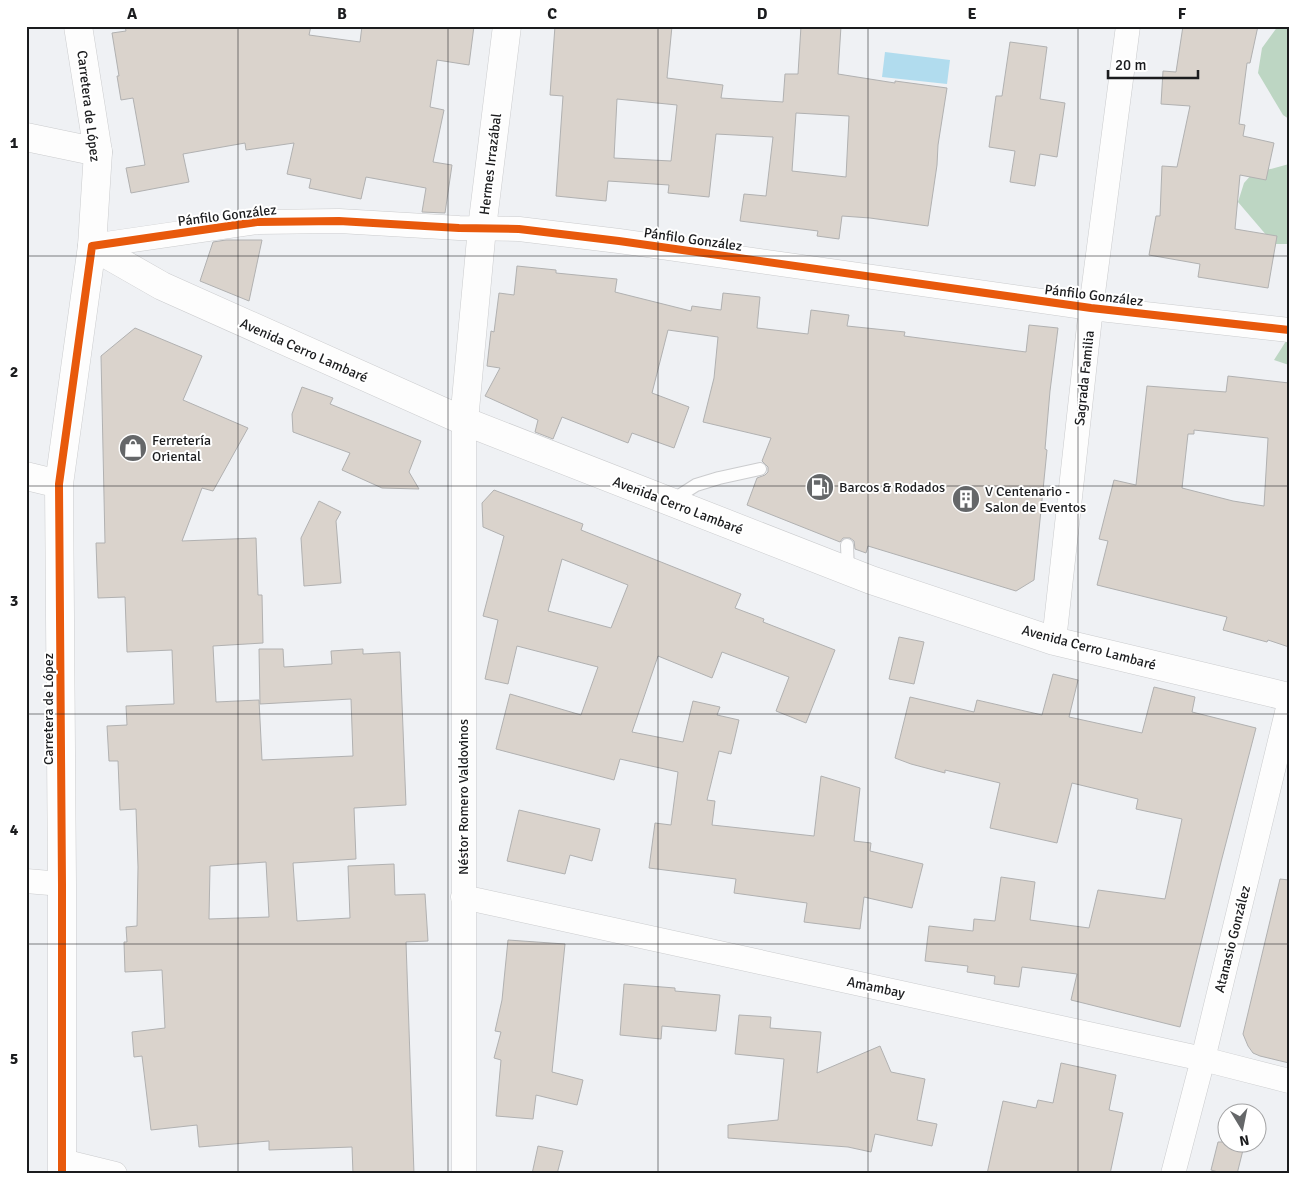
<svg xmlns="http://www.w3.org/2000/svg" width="1315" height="1200" font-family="Signika,sans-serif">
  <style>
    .forest { fill: #bdd6c3 }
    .water { fill: #b1dcee }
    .building { fill: #dad3cc; stroke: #b1b1b1; fill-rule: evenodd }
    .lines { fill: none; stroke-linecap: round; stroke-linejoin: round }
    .service-casing { stroke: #cbccce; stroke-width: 14 }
    .minor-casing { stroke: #cbccce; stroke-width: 25 }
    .tertiary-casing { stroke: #cbccce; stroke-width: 29 }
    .secondary-casing { stroke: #cbccce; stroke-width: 29 }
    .service { stroke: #fdfdfd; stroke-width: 12 }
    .minor { stroke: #fdfdfd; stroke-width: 24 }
    .tertiary { stroke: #fdfdfd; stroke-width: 28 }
    .secondary { stroke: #fdfdfd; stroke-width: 28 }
    .cycleway-casing { stroke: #fff; stroke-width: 11 }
    .cycleway { stroke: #e8590c; stroke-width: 8 }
    .grid { fill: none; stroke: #1b1c1e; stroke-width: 1; stroke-opacity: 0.55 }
    .labels { text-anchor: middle; stroke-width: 4; stroke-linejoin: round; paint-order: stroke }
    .street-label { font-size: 14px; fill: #1b1c1e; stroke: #fff }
    .poi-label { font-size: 14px; fill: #1b1c1e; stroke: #fff; text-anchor: start }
    .neatline { fill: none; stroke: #1b1c1e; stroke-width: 2 }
    .grid-label { font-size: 16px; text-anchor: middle; font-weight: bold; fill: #1b1c1e }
  </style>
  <rect width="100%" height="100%" fill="#eff1f4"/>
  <path class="forest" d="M1278 26H1289V119L1283 115 1258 73 1262 48Z
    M1289 164V244H1274L1238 202 1244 183 1252 174Z
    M1288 338H1289V365L1274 360Z"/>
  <path class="water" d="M885 52 950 60 947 84 882 77Z"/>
  <path class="building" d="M125 26H311L309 35 360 42 362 26H474L469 65 437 60 430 107 444 110 433 162 452 165 445 213 422 212 426 188 366 177 361 199 309 188 311 179 287 174 294 143 246 150 245 143 183 154 189 182 131 193 126 168 145 165 133 98 121 100 117 76H119L112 33 126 31Z
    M555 26H672L667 78 723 85 721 98 783 102 785 74H798L801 26H841L838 74 895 83V81L947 88 938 145 937 165 928 226 870 218 842 216 839 239 817 236 818 231 740 221 744 194 766 196 773 137 716 134 709 197 668 193 669 185 608 181 606 201 556 196 563 96 550 95ZM617 99 677 105 671 161 614 158ZM796 113 849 116 846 177 792 171Z
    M1183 26H1258L1250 63H1247L1239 124 1245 125 1243 136 1274 143 1266 180 1240 175 1235 229 1277 236 1268 288 1198 277 1200 264 1149 255 1156 216H1160L1162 166 1177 167 1190 106 1161 104 1163 71 1176 72Z
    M1010 42 1047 47 1040 99 1065 103 1057 157 1040 154 1035 186 1010 182 1015 151 989 147 996 96H1002Z
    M226 240H262L249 301 200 281 213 242Z
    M517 266 556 270V273L617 279 615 292 691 311 692 306 721 310 723 293 760 297 757 328 808 334 811 310 849 315 847 326 905 332 904 336 1026 352 1029 325 1058 328 1050 391 1045 449 1047 450 1034 580 1016 591 868 546 866 553 855 549 854 541 850 538H843L840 542 747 505 757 478 765 475 768 472V467L762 461 771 438 703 422 714 378 718 337 668 330 652 393 689 407 674 448 632 433 628 443 562 417 553 439 535 432 538 420 485 396 500 368 487 366 491 331 494 332 499 293 514 295Z
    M135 328 202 356 183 400 248 428 213 491 202 488 182 541 256 538 258 595H262L263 643 213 646 216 702 259 700 262 760 353 756 351 699 260 704 259 649H283L284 667 332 664 331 651 363 649V654L400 652 406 805 354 808 356 859 293 863 297 921 350 918 348 866 394 864 395 895 425 894 428 941 406 942 414 1174H353L352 1147 269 1150V1141L199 1147 197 1125 151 1130 142 1056 134 1057 132 1032 165 1028 162 970 125 972 124 942H127L126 927 137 926 138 867 136 809 120 810 118 761H109L107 726 127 725 126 706 174 704 172 650 127 652 125 597 98 598 96 543H105L101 356ZM266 862 269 917 209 919 210 866Z
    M1228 376 1289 383V647L1268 640 1267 642 1223 630 1227 617 1097 585 1108 541 1099 539 1114 480 1136 485 1147 386 1226 392ZM1194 430 1268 438 1264 506 1233 501 1182 488 1188 434H1194Z
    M302 387 333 398 330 404 421 441 409 472 419 489 382 488 342 470 350 453 293 432 292 414Z
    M494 490 583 524 581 530 741 594 735 608 764 619 763 622 835 650 806 723 776 711 789 677 722 652 712 678 658 656 632 732 683 742 693 701 720 707 717 715 739 720 731 754 719 751 707 800 715 801 712 825 814 836 821 776 860 788 854 841 871 843 870 851 923 864 912 908 864 897 860 929 804 922 807 903 734 893 736 879 649 868 655 823 671 825 678 772 620 759 614 780 496 749 510 694 581 715 598 667 517 646 508 684 485 679 498 620 483 616 504 536 483 527 482 503ZM562 559 628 585 611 628 548 611Z
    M319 501 341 512 336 521 341 583 304 586 301 538Z
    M899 637 924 642 914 684 889 679Z
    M1053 674 1078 680 1069 717 1142 733 1154 687 1195 697 1192 712 1256 728 1221 862 1180 1027 1071 1000 1077 974 1022 967 1019 987 994 984 995 976 967 972 968 966 925 961 929 926 973 931 974 919 995 921 1001 877 1035 882 1030 920 1089 928 1098 890 1165 899 1182 819 1136 809 1138 799 1072 783 1057 843 990 828 1000 783 945 770V773L911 764 895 758 910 697 974 712 977 700 1042 715Z
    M519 810 600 829 592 861 570 855 565 874 507 861Z
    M1280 879 1289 880V1063L1260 1056 1253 1053 1248 1046 1243 1034Z
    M508 940 565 944 552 1072 583 1080 577 1105 536 1095 533 1119 496 1116 501 1060 494 1058 501 1032 495 1031 502 1000Z
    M624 984 675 988V991L720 995 716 1031 662 1026 661 1039 620 1035Z
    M739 1015 771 1017 770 1028 821 1032 817 1073 880 1046 891 1072 925 1079 917 1120 937 1124 932 1146 875 1134 871 1152 848 1147 728 1138V1125L778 1120 784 1059 735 1054Z
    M1061 1063 1116 1075 1109 1110 1123 1113 1110 1174H987L1003 1101 1036 1108 1038 1100 1053 1103Z
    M1218 1142H1245L1237 1174H1225L1211 1170Z
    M538 1146 563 1151 557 1174H532Z"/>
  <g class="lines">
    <defs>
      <path id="service" d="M671 501 696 485 719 478 760 469
        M847 545 848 571"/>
      <path id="minor" d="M92 246 257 222 339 221 459 228 519 229 619 241 1091 308 1289 330
        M1054 641 1091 308 1128 26
        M26 881 62 884
        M463 897 1203 1059 1289 1081
        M62 1161 115 1174
        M464 1174V421
        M1173 1174 1203 1059 1289 704"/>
      <path id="tertiary" d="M26 137 98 152
        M464 421 482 228 507 26
        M26 476 59 484
        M62 1174V884L59 484 92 246"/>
      <path id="secondary" d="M78 26 98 152 92 246 162 286 464 421 871 580 1054 641 1289 697"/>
    </defs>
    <use href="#service" class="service-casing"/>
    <use href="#minor" class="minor-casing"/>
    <use href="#tertiary" class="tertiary-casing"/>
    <use href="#secondary" class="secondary-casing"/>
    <use href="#service" class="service"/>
    <use href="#minor" class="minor"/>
    <use href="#tertiary" class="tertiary"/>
    <use href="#secondary" class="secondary"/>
    <defs>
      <path id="cycleway" d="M62 1174V884L59 484 92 246 257 222 339 221 459 228 519 229 619 241 1091 308 1289 330"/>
    </defs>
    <use href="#cycleway" class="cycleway-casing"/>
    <use href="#cycleway" class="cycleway"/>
  </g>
  <path class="grid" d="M238 26V1174M448 26V1174M658 26V1174M868 26V1174M1078 26V1174M26 256H1289M26 486H1289M26 714H1289M26 944H1289"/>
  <defs>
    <symbol id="shop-disc" viewBox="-11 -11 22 22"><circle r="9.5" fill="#656769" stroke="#fff"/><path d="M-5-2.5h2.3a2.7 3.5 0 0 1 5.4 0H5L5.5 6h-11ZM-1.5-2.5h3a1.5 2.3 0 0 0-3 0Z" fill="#fff"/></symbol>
    <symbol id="fuel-disc" viewBox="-11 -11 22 22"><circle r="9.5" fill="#656769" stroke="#fff"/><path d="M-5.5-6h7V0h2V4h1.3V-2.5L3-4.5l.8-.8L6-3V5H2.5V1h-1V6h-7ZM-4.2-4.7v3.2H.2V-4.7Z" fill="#fff"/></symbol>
    <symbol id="building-disc" viewBox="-11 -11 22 22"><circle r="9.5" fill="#656769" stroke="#fff"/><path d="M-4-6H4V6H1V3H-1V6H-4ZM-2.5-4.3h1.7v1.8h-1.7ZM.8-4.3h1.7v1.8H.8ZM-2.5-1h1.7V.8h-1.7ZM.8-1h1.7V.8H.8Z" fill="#fff"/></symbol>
  </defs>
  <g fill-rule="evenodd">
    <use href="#shop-disc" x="117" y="432" width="32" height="32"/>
    <use href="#fuel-disc" x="804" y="471" width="32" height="32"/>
    <use href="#building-disc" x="950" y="483" width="32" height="32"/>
  </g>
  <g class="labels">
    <g class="street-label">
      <text transform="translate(89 106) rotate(83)" y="5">Carretera de López</text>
      <text transform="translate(490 164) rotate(-83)" y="5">Hermes Irrazábal</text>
      <text transform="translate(227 215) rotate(-7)" y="5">Pánfilo González</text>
      <text transform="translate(693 239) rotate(8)" y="5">Pánfilo González</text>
      <text transform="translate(1094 295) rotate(7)" y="5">Pánfilo González</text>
      <text transform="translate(304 350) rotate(24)" y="5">Avenida Cerro Lambaré</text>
      <text transform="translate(1084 378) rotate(-84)" y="5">Sagrada Familia</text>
      <text transform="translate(678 505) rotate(21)" y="5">Avenida Cerro Lambaré</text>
      <text transform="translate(1089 647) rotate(15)" y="5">Avenida Cerro Lambaré</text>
      <text transform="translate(48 709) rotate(-90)" y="5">Carretera de López</text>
      <text transform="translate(463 797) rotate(-90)" y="5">Néstor Romero Valdovinos</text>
      <text transform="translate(1232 939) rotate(-76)" y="5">Atanasio González</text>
      <text transform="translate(876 987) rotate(12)" y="5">Amambay</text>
    </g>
    <g class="poi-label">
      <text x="152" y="445">Ferretería<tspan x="152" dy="16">Oriental</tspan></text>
      <text x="839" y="492">Barcos &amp; Rodados</text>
      <text x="985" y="496">V Centenario -<tspan x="985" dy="16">Salon de Eventos</tspan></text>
    </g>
  </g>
  <rect width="1315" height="1200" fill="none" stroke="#ffffff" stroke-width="55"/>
  <g transform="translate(1242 1128) rotate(170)"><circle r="24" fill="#ffffff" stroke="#a4a4a5"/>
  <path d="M0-4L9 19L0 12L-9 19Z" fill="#656769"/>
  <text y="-8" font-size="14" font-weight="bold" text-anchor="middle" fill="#1b1c1e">N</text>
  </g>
  <path d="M1108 70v8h90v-8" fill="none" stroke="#1b1c1e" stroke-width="2.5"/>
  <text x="1115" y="70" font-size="15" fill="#1b1c1e" stroke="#ffffff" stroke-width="4" paint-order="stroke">20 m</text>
  <rect x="28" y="28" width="1260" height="1144" class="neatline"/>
  <g class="grid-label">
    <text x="132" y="19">A</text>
    <text x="342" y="19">B</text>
    <text x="552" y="19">C</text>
    <text x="762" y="19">D</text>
    <text x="972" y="19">E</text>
    <text x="1182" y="19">F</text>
    <text x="14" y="148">1</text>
    <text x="14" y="377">2</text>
    <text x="14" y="606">3</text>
    <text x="14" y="835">4</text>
    <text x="14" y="1064">5</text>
  </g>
</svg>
